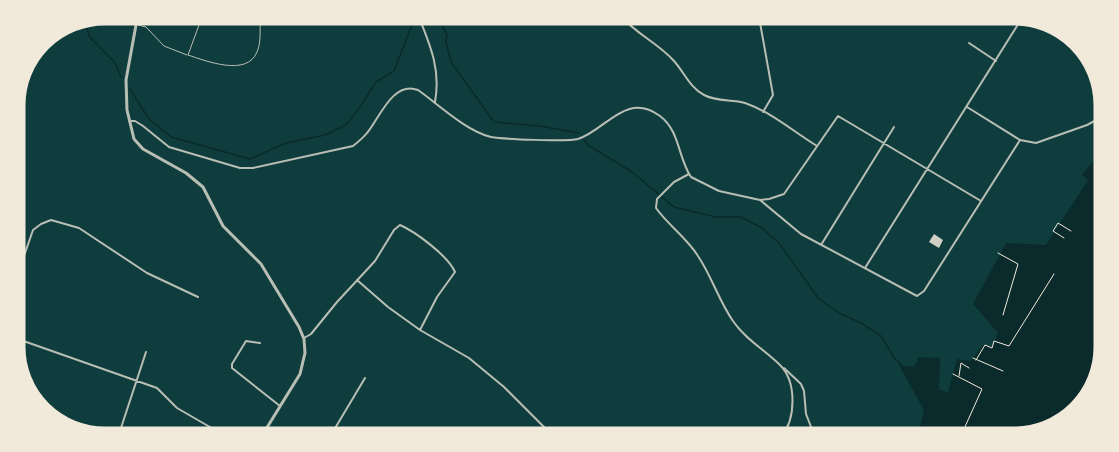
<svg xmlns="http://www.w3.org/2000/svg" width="1119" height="452" font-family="Literata,serif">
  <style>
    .water { fill: #0a2a2b }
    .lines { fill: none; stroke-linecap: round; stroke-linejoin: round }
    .stream { stroke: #0a2a2b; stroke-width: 1.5 }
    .building { fill: #cfcfc3 }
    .path { stroke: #f1e9da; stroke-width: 1 }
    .service { stroke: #b8beb3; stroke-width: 1 }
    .minor { stroke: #b8beb3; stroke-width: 2 }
    .tertiary { stroke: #b8beb3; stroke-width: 3 }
    .rim { fill: none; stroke: #f1e9da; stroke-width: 3 }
  </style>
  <rect width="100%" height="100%" fill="#0f3d3e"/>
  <path class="water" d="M1104 157 1101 363 1085 399 1070 420 1020 438H914L918 434 924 410 895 358 904 366 913 367 917 362 918 357 940 358 939 390 948 392 957 359 971 361 983 345 992 347 998 333 973 304 1006 243 1046 245 1088 180 1082 175 1094 160 1099 164Z"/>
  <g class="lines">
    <path class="stream" d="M437 15 447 35 446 42 451 62 494 122 540 126 579 133
      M85 21 89 36 115 63 121 77
      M130 89 149 119 171 137 250 159 286 143 325 135 346 125 360 107 376 82 394 71 415 17
      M584 140 588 145 632 172 674 207 716 217H741L762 228 779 243 819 299 839 313 861 323 881 336 895 359"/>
  </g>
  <path class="building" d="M934 234 943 240 939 248 929 242Z"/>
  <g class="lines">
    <path class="path" d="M1064 238 1053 231 1058 223 1071 231
      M998 253 1018 264 1003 315
      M973 358 1003 371
      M976 360 985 345 992 348 994 341 1009 346 1054 274
      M953 374 982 389 960 438
      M959 376 961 363 969 368"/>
    <path class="service" d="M203 14 188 55C206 61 247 77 257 52 262 41 259 26 261 14
      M138 25 146 27 164 46 187 55"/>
    <path class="minor" d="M418 15C430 45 441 69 435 102
      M621 16C636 34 658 43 674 61 684 72 690 88 704 95 717 102 732 99 745 103 771 112 794 132 817 146
      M759 17 773 95 763 112
      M1042 18 1065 40
      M969 43 996 61
      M967 107 1020 140 1036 143 1087 125 1104 116
      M129 121H135L143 126 169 147 240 168H253L353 146C358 142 363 138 367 133 379 119 393 80 418 90 438 104 466 131 491 137 503 139 567 142 578 139 606 130 626 91 660 116 680 131 678 158 691 177L719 191 760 200 801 234 917 296 924 291 1020 140
      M689 174 674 182 657 199 656 208C668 225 687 238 698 256 712 277 719 301 733 321 745 339 765 350 780 365 797 382 796 419 781 437
      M760 200 769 199 784 194 838 116 981 201
      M821 245 894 127
      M865 268 1022 18
      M357 280 388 307 420 330 469 358 504 387 553 436
      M15 282 33 230 41 224 51 220 79 228 147 273 198 297
      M15 338 157 388 177 408 222 434
      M304 338 311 334 337 302 375 261 394 230 400 225C416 232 448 256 455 272L437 297 420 330
      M260 343 246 341 232 364V368L280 406
      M784 368 801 384 804 391 806 414 815 437
      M58 422 93 434
      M119 434 146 352
      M331 435 365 378
      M584 436 594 432"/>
    <path class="tertiary" d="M138 14 126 80 127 110 134 139 143 149 186 173 203 187 223 226 261 264 299 327 304 339 305 353 300 374 263 434"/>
  </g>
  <path d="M0 0H1119V452H0ZM105 24H1014A81 81 0 0 1 1095 105V347A81 81 0 0 1 1014 428H105A81 81 0 0 1 24 347V105A81 81 0 0 1 105 24Z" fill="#f1e9da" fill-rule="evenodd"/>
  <path class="rim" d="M105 24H1014A81 81 0 0 1 1095 105V347A81 81 0 0 1 1014 428H105A81 81 0 0 1 24 347V105A81 81 0 0 1 105 24Z"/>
</svg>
